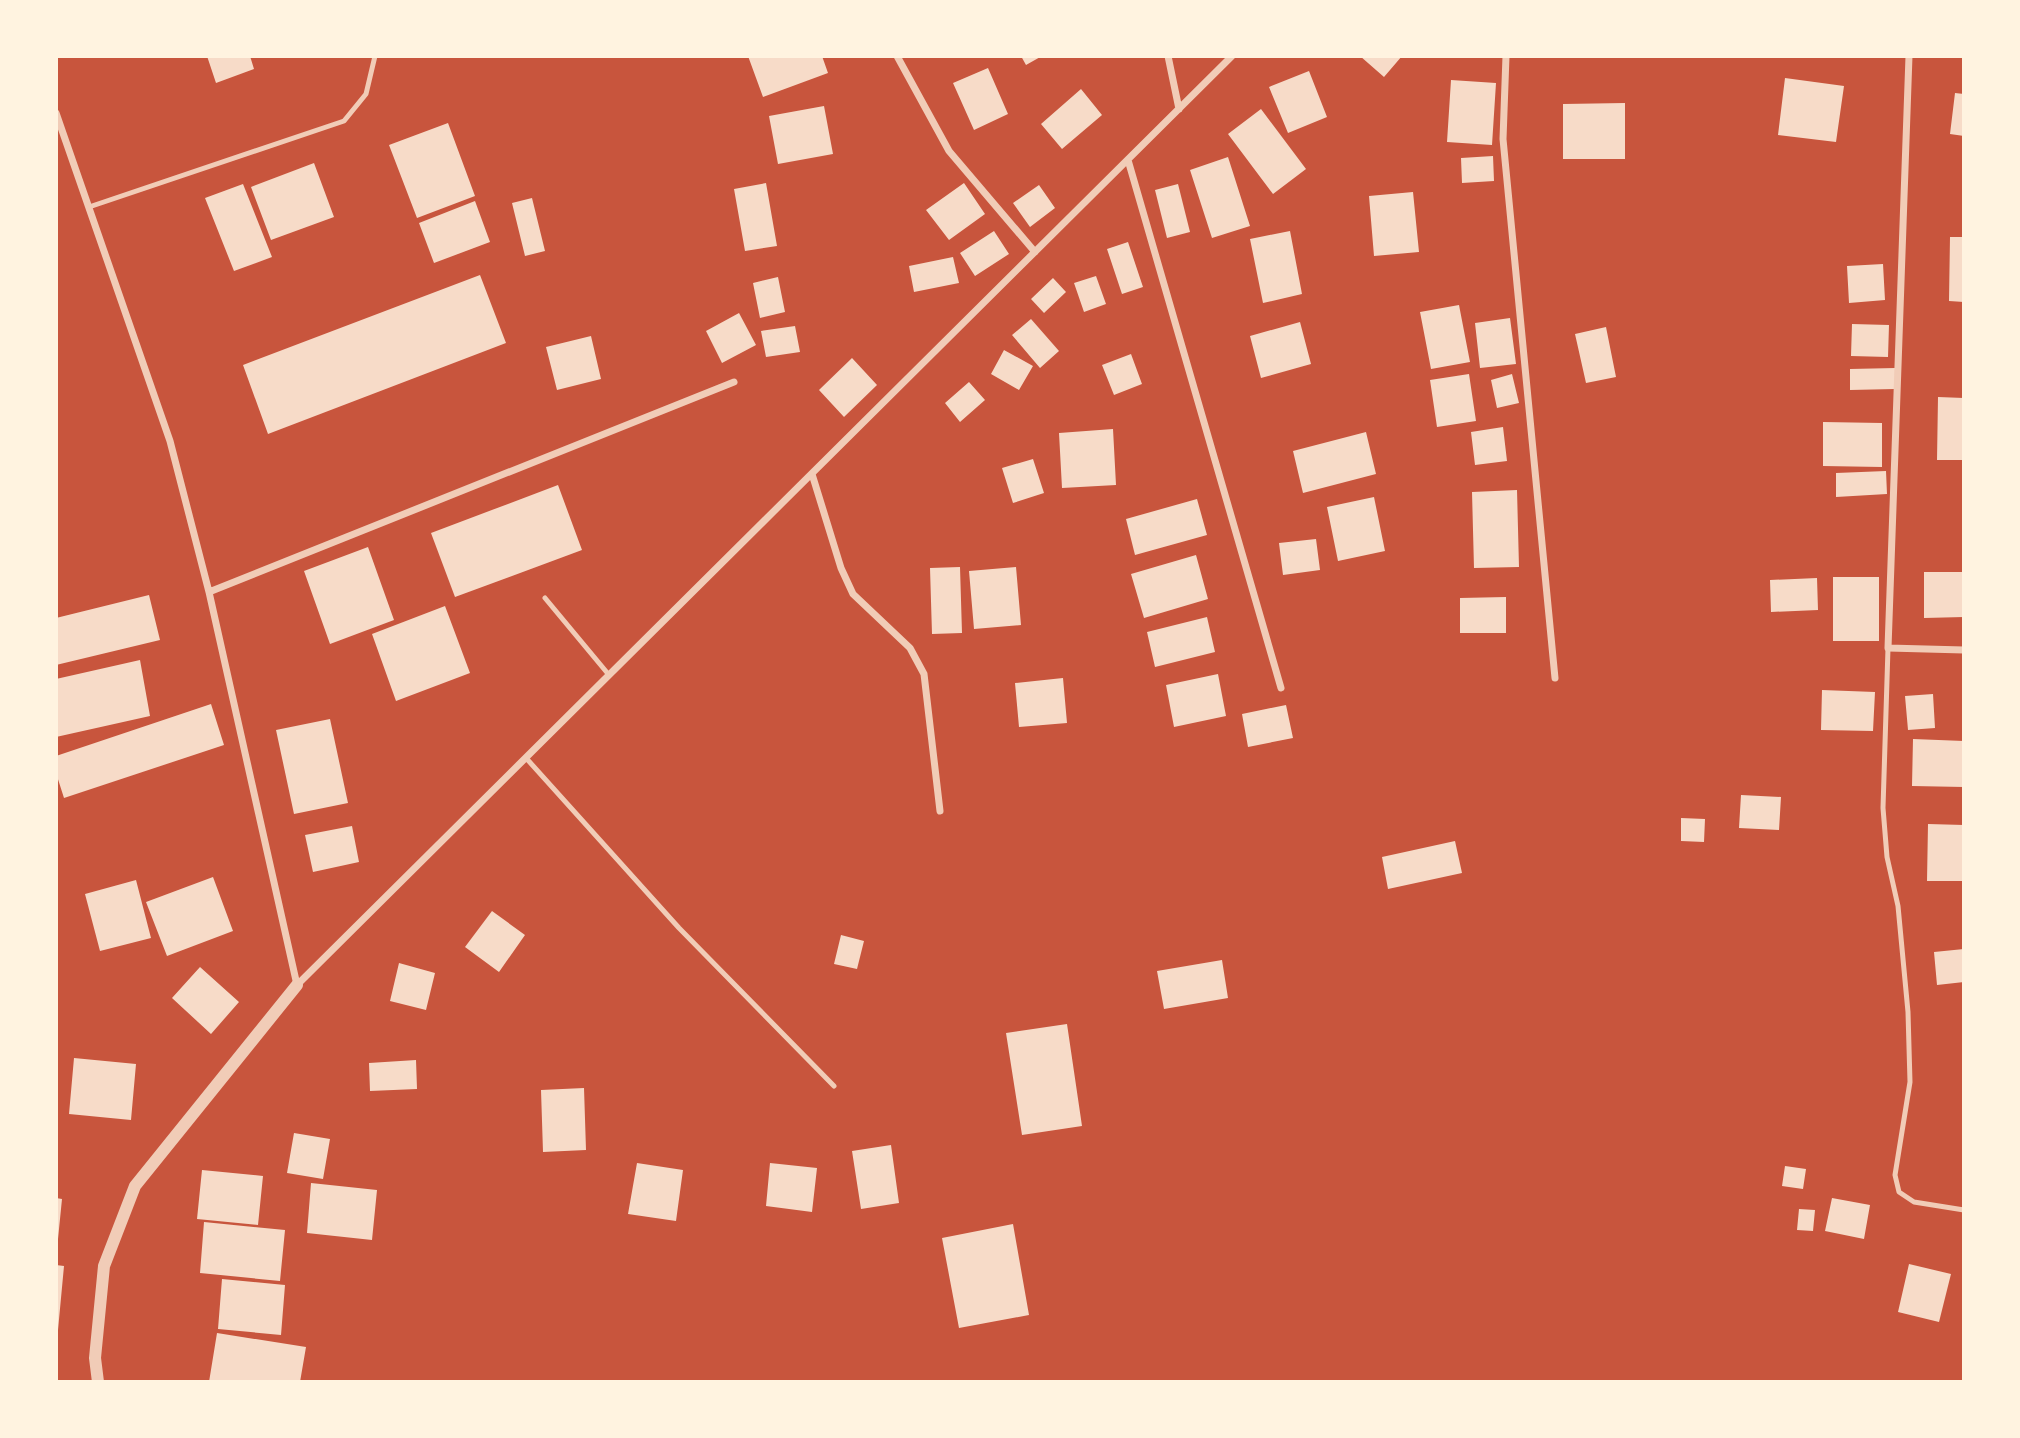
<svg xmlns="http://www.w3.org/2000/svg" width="2020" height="1438" font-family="'DM Sans',sans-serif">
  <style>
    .building { fill: #f7dbc8 }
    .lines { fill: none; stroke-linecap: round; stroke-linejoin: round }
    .service { stroke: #f1ccb7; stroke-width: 5 }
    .minor { stroke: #f1ccb7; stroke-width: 7 }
    .tertiary { stroke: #f1ccb7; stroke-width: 12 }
  </style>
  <rect width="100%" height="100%" fill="#c8553d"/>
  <path class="building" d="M207 56H250L254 69 216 83Z
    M748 56H822L828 73 763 97Z
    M1021 56H1042L1026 65Z
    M1360 56H1402L1384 77Z
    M988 68 1008 114 974 130 953 83Z
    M1309 71 1327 117 1288 133 1269 87Z
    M1785 78 1844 86 1836 142 1778 135Z
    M1451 80 1496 83 1492 145 1447 142Z
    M1081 89 1102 115 1062 149 1041 124Z
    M1955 93 1964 94V136L1950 134Z
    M1625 103V159H1563V104Z
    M824 106 833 154 778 164 769 116Z
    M1261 109 1306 169 1273 194 1228 134Z
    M448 123 475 196 417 218 389 145Z
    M1493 156 1494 181 1462 183 1461 158Z
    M1228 157 1250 226 1212 238 1190 170Z
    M314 163 334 217 271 240 251 187Z
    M766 183 777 246 745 251 734 189Z
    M964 183 985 214 949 240 926 210Z
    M243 184 272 257 234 271 205 198Z
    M1178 184 1190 232 1167 238 1155 190Z
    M1039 185 1055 208 1030 227 1013 203Z
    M1413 192 1419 252 1374 256 1369 196Z
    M532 198 545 251 525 256 512 203Z
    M475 201 490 242 434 263 419 223Z
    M994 231 1009 254 975 276 960 253Z
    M1290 231 1302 294 1263 303 1250 239Z
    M1950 237H1964V302L1949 301Z
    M1128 242 1143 287 1122 294 1107 249Z
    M953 257 959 283 914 292 909 266Z
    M1883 264 1885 300 1849 303 1847 266Z
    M480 275 506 343 268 434 243 365Z
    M1096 276 1106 304 1084 312 1074 283Z
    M778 277 785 312 760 318 753 283Z
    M1053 278 1066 292 1044 313 1031 299Z
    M1459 305 1470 362 1431 369 1420 312Z
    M739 313 756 345 722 363 706 331Z
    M1510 318 1516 364 1480 368 1475 323Z
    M1031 319 1059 351 1040 368 1012 335Z
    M1300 322 1311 364 1261 378 1250 336Z
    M1852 324 1889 325 1888 357 1851 356Z
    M795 326 800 352 766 357 761 331Z
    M1606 327 1616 377 1586 383 1575 334Z
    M591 336 601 379 557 390 546 347Z
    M1004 350 1033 366 1019 390 991 374Z
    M1131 354 1142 384 1114 395 1102 365Z
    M852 358 877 385 844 417 819 390Z
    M1895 368V389L1850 390V369Z
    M1469 374 1476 421 1437 427 1430 380Z
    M1512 374 1519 403 1497 408 1491 380Z
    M969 382 985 400 960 422 945 403Z
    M1938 397 1964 398V460H1937Z
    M1823 422 1882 423V467L1823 466Z
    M1503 427 1507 461 1475 465 1471 432Z
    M1113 429 1116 485 1062 488 1059 433Z
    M1366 432 1376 474 1303 493 1293 451Z
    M1033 459 1044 493 1013 503 1002 468Z
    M1886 471 1887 494 1836 497V473Z
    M558 485 582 550 455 597 431 533Z
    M1517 490 1519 567 1474 568 1472 492Z
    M1374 497 1385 551 1338 561 1327 507Z
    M1197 499 1207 535 1135 555 1126 519Z
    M1316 539 1320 570 1283 575 1279 543Z
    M368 547 394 620 330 644 304 571Z
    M1196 555 1208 599 1144 618 1131 574Z
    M960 567 962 633 932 634 930 568Z
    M1016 567 1021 625 974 629 969 571Z
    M1924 572H1964V617L1924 618Z
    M1833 577H1879V641H1833Z
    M1817 578 1818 610 1771 612 1770 580Z
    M149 595 160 640 56 665V618Z
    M1506 597V633H1460V598Z
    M445 606 470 673 396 701 372 634Z
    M1207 617 1215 652 1155 667 1147 632Z
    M140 660 150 716 56 737V679Z
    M1218 674 1226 716 1174 727 1166 685Z
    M1063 678 1067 723 1019 727 1015 683Z
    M1822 690 1875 692 1873 731 1821 730Z
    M1933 694 1935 728 1908 730 1905 696Z
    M211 704 224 745 64 798 56 773V756Z
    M1286 705 1293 738 1248 747 1242 714Z
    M330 719 348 803 294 814 276 730Z
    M1913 739 1964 741V787L1912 786Z
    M1741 795 1781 797 1779 830 1739 828Z
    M1681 818 1705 819 1704 842 1681 841Z
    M1928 824 1964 825V881H1927Z
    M352 826 359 862 313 872 305 835Z
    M1455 841 1462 873 1388 889 1382 857Z
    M213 877 233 931 167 956 146 902Z
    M136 880 151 938 100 951 85 894Z
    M492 911 525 935 499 972 465 947Z
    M841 935 864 941 857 969 834 964Z
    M1964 949V982L1937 985 1934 952Z
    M1222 960 1228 998 1164 1009 1157 971Z
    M399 963 435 973 426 1010 390 1001Z
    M200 967 239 1002 211 1034 172 998Z
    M1067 1024 1082 1126 1022 1135 1006 1033Z
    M74 1058 136 1064 131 1120 69 1114Z
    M416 1060 417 1089 370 1091 369 1063Z
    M584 1088 586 1150 543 1152 541 1090Z
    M294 1133 330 1139 323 1179 287 1173Z
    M891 1145 899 1203 861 1209 852 1151Z
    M637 1163 683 1170 676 1221 628 1214Z
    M770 1163 817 1168 812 1212 766 1206Z
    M1785 1166 1806 1169 1803 1189 1782 1186Z
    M202 1170 263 1176 258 1225 197 1219Z
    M311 1183 377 1190 372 1240 307 1233Z
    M56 1198 62 1199 58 1239H56Z
    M1832 1198 1870 1205 1864 1239 1825 1231Z
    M1799 1209 1815 1210 1813 1231 1797 1230Z
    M204 1222 285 1230 280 1281 200 1273Z
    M1013 1224 1029 1315 959 1328 942 1238Z
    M1909 1264 1951 1274 1939 1322 1898 1312Z
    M56 1265 64 1266 58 1330H56Z
    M222 1279 285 1285 281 1335 218 1329Z
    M217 1333 306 1347 300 1382H209Z"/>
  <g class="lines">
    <path class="service" d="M89 207 344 121 366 94 375 56
      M545 598 609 675
      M1888 648 1883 808 1887 857 1898 906 1908 1012 1910 1082 1895 1175 1899 1192 1914 1202 1964 1210
      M526 758 679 928 834 1086"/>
    <path class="minor" d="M897 56 949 151 1035 252
      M1168 56 1179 109
      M1506 56 1503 139 1555 678
      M1909 56 1888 648 1964 650
      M56 113 170 441 209 592 297 985
      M1128 160 1281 688
      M812 474 841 568 853 594 910 648 924 674 940 811
      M209 592 734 382
      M297 985 1232 56"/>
    <path class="tertiary" d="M98 1382 95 1358 104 1266 135 1186 297 985"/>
  </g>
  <rect width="2020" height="1438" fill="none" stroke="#fff3e0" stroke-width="116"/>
</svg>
